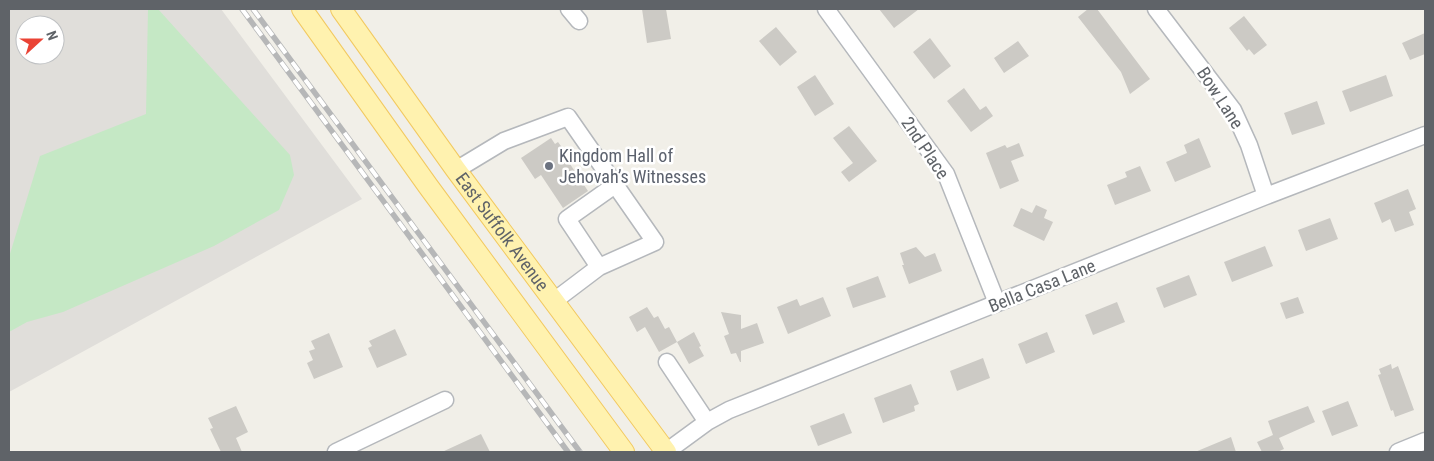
<svg xmlns="http://www.w3.org/2000/svg" width="1434" height="461" font-family="'Roboto Condensed',sans-serif">
  <style>
    .industrial { fill: #e0deda; fill-rule: evenodd }
    .green { fill: #c5e8c5 }
    .building { fill: #cccac5 }
    .lines { fill: none; stroke-linecap: round; stroke-linejoin: round }
    .minor-casing { stroke: #b5b8bc; stroke-width: 19 }
    .major-casing { stroke: #f2c960; stroke-width: 22 }
    .minor { stroke: #fff; stroke-width: 16 }
    .major { stroke: #fff2af; stroke-width: 20 }
    .rail-casing { stroke: #b6b7b8; stroke-width: 5.5 }
    .rail { stroke: #fff; stroke-width: 4; stroke-dasharray: 11; stroke-linecap: butt }
    .worship-dot { fill: #6b7280; stroke: #fff; stroke-width: 2 }
    .labels { text-anchor: middle; stroke-width: 5; stroke-linejoin: round; paint-order: stroke }
    .street-label { font-size: 18px; fill: #5f6368; stroke: #fff }
    .worship-label { font-size: 18px; fill: #5b616d; stroke: #fff; text-anchor: start }
  </style>
  <rect width="100%" height="100%" fill="#f1efe8"/>
  <path class="industrial" d="M9 9H221L362 199 9 392ZM25 25H55V55H25Z"/>
  <path class="green" d="M148 9H158L290 155 294 175 279 210 214 246 63 312 27 322 9 332V257L40 156 146 114Z"/>
  <path class="building" d="M642 9H666L671 39 647 43Z
    M879 9H919L894 28Z
    M1088 9H1097L1150 79 1130 94 1121 72 1078 17Z
    M1244 16 1267 45 1254 55 1249 49 1247 51 1229 28Z
    M776 27 797 52 780 66 759 41Z
    M1425 33V54L1410 60 1402 43Z
    M930 38 951 66 934 79 913 52Z
    M1018 41 1029 56 1004 73 994 58Z
    M815 75 834 104 815 116 797 87Z
    M1386 75 1393 96 1350 112 1342 91Z
    M964 88 980 110 986 106 993 116 971 132 947 101Z
    M1317 101 1325 124 1292 135 1284 113Z
    M849 126 877 161 849 182 841 172 853 163 833 138Z
    M551 138 555 144 558 142 566 153 564 155 588 191 563 208 541 175 535 179 521 158Z
    M1199 138 1211 167 1175 182 1166 162 1187 153 1184 145Z
    M1019 143 1024 156 1011 161 1019 181 1000 189 986 153 1005 145 1007 148Z
    M1140 166 1151 191 1115 205 1107 185 1127 177 1125 172Z
    M1408 189 1416 209 1409 212 1414 225 1395 232 1390 219 1382 223 1374 203Z
    M1036 205 1047 210 1044 218 1053 222 1044 241 1013 226 1021 208 1032 213Z
    M1330 218 1338 239 1306 251 1298 230Z
    M1265 246 1273 266 1232 282 1224 262Z
    M916 247 925 257 935 253 942 271 909 284 902 265H904L900 253Z
    M1189 275 1197 295 1164 308 1156 288Z
    M878 276 886 297 853 308 846 288Z
    M823 297 831 316 788 334 777 307 797 299 800 306Z
    M1298 297 1304 313 1286 319 1280 303Z
    M1117 302 1125 322 1093 335 1085 315Z
    M647 307 654 318 658 316 665 329 669 327 677 342 694 332 701 346 699 347 704 356 689 364 677 342 659 352 645 327 637 332 629 317Z
    M721 312 741 315V329L757 323 764 343 741 351V362H740L736 353 731 354 724 336 729 334Z
    M395 329 407 355 377 368 368 348 372 346 369 341Z
    M1047 332 1055 352 1026 364 1018 344Z
    M329 333 343 367 314 379 307 363 313 360 309 351 315 349 311 341Z
    M983 358 990 378 957 391 950 371Z
    M1391 364 1392 369 1398 366 1414 410 1395 417 1393 410 1391 411 1378 375 1381 374 1379 369Z
    M911 384 919 404 914 406 915 411 883 423 874 398Z
    M1348 401 1358 426 1332 436 1322 411Z
    M236 406 248 432 236 438 242 452H221L210 429 213 428 208 418Z
    M1308 406 1315 422 1279 438 1284 449 1277 452H1262L1257 442 1273 435 1268 421Z
    M844 413 852 433 818 446 810 426Z
    M481 434 490 452H442Z
    M1231 437 1236 452H1195Z"/>
  <g class="lines">
    <defs>
      <path id="minor" d="M569 9 579 21
        M826 9 946 174 997 303
        M1156 9 1233 110 1249 145 1266 196
        M456 170 504 141 568 117 655 242 599 267 567 219 615 185
        M554 301 599 267
        M667 362 707 422
        M336 452 445 400
        M666 452 707 422 729 410 1266 196 1425 135
        M1398 452 1425 441"/>
      <g id="major">
        <path d="M302 9 428 186 624 452"/>
        <path id="s1" d="M341 9 456 170 666 452"/>
      </g>
    </defs>
    <use href="#minor" class="minor-casing"/>
    <use href="#major" class="major-casing"/>
    <use href="#minor" class="minor"/>
    <use href="#major" class="major"/>
    <defs>
      <path id="rail" d="M242 9 568 452
        M253 9 580 452"/>
    </defs>
    <use href="#rail" class="rail-casing"/>
    <use href="#rail" class="rail"/>
  </g>
  <circle class="worship-dot" cx="549" cy="166" r="5"/>
  <g class="labels">
    <g class="street-label">
      <text transform="translate(1220 98) rotate(57)" y="6">Bow Lane</text>
      <text transform="translate(925 148) rotate(56)" y="6">2nd Place</text>
      <text dy="6" stroke="none"><textPath href="#s1" startOffset="275">East Suffolk Avenue</textPath></text>
      <text transform="translate(1042 286) rotate(-22)" y="6">Bella Casa Lane</text>
    </g>
    <g class="worship-label">
      <text x="559" y="162">Kingdom Hall of<tspan x="559" dy="21">Jehovah’s Witnesses</tspan></text>
    </g>
  </g>
  <rect width="1434" height="461" fill="none" stroke="#5f6368" stroke-width="20"/>
  <g transform="translate(40 40) rotate(69)"><circle r="24" fill="#ffffff" stroke="#bfc1c3"/>
  <path d="M0-4L9 19L0 12L-9 19Z" fill="#ea4335"/>
  <text y="-8" font-size="14" font-weight="bold" text-anchor="middle" fill="#5f6368">N</text>
  </g>
</svg>
